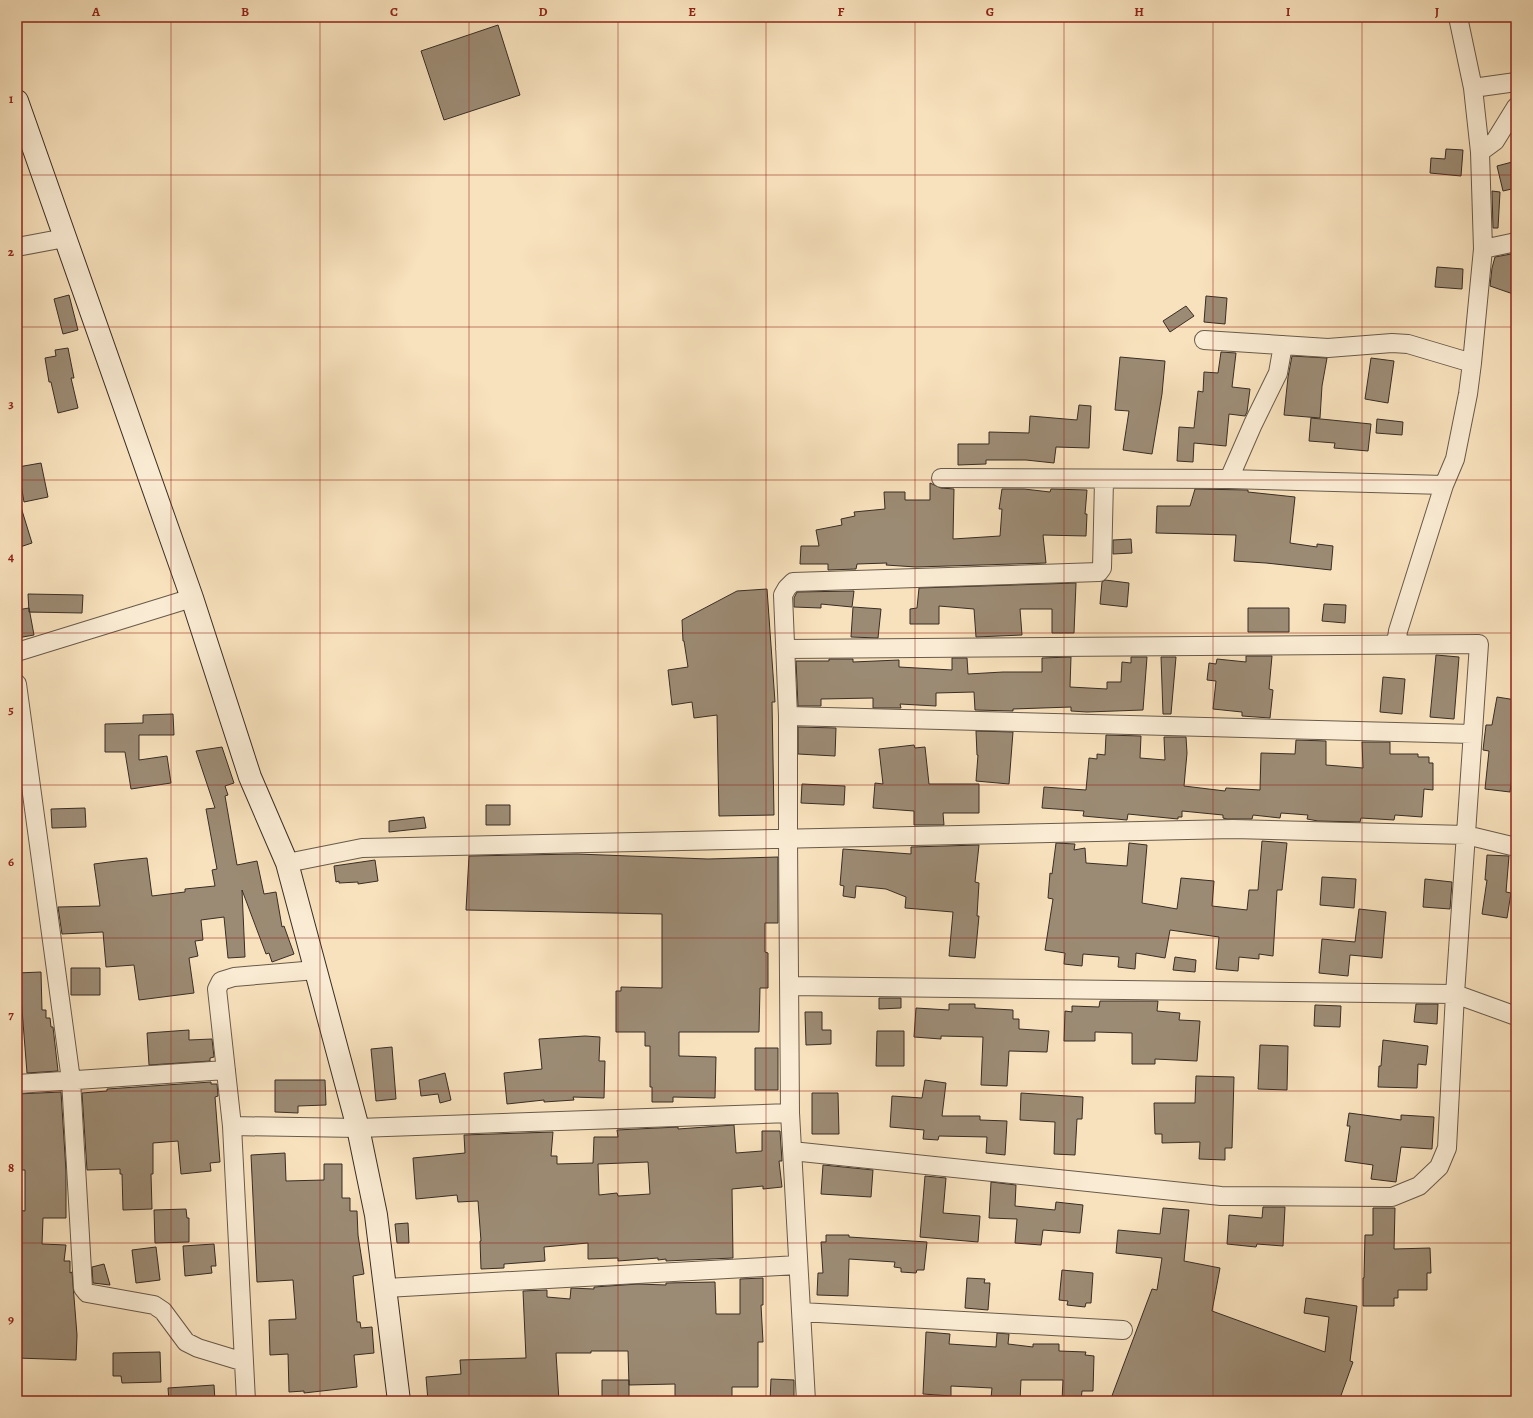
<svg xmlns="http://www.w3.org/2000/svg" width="1533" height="1418" font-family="Alegreya,serif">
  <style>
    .building { fill: #9c8b74; stroke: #392d24; fill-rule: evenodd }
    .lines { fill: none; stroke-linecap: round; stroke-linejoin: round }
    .street-casing { stroke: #695a4a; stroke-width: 20 }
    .secondary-casing { stroke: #392d24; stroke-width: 24 }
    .street { stroke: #faecd4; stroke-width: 18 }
    .secondary { stroke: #faecd4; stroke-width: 22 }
    .grid { fill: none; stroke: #8f2418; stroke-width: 1; stroke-opacity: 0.55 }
    .neatline { fill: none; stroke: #8f2418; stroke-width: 1.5 }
    .grid-label { font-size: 13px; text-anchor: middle; font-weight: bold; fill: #8f2418 }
  </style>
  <rect width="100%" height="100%" fill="#f8e2bd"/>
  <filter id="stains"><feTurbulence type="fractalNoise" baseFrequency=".005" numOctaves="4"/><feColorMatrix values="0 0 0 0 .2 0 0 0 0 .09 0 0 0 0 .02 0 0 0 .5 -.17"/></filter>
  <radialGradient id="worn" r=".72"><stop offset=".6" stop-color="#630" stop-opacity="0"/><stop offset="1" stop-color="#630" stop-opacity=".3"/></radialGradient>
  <path class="building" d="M498 25 520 95 444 120 421 51Z
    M1446 149 1463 150 1461 176 1430 173 1431 158 1445 159Z
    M1516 161V188L1503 191 1497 166Z
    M1492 191 1500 192 1498 228H1493Z
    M1511 254 1516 255V295L1490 286 1492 268 1495 257Z
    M1437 267 1463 269 1462 289 1435 287Z
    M69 295 78 330 63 334 54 299Z
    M1206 296 1227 298 1225 324 1204 322Z
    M1186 306 1194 316 1170 332 1163 321Z
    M68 348 74 378H71L78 408 58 413 51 382H49L45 358 56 356 55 350Z
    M1221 352 1236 353 1232 387 1250 389 1247 412 1245 416 1229 414 1226 446 1194 443 1193 462 1177 461 1179 427 1194 428 1198 391 1203 392 1204 372 1218 373Z
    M1292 356 1327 358 1322 386 1320 418 1284 415 1288 377Z
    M1120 357 1165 361 1162 394 1152 454 1123 450 1129 411 1115 410Z
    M1371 358 1394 361 1388 403 1365 399Z
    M1079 405 1091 406 1089 448 1056 447 1054 463 1026 460H986V464L958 465V444H989V432L1029 433 1030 416 1077 420Z
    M1311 418 1371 424 1368 451 1334 448 1335 443 1309 441Z
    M1377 419 1403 422 1402 435 1376 433Z
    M41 463 48 497 24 502 18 467Z
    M930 483 941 488 954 489 953 539 1000 536 1002 509H999L1002 489H1024L1050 492 1051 489 1087 490 1085 514H1087L1086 536 1043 535 1046 563 916 567 886 565 887 563 857 564 856 569 828 570V564H800L801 546H819L816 530 842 525 841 519 855 516 854 512 885 509 884 492H905V500H930Z
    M1195 489 1248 490V492L1295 497 1290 543 1317 547V544L1333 546 1331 570 1266 563 1234 561 1236 535 1156 533 1157 506H1190Z
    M20 504 32 543 17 548V505Z
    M1131 539 1132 553 1113 554V540Z
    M1105 580 1129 583 1127 607 1100 604 1102 582Z
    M1076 583 1074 633H1052V609H1020L1022 635 976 637 974 609 939 606V624H910V609L917 608 919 588Z
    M767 589 775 702H772L774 815 719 816 717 715 694 718 692 702 672 705 668 670 688 667 684 641H683L682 620 737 591Z
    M854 591 852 607 821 604V608L794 607V598L797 592Z
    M28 594 83 595 82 613 29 612Z
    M1324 604 1346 605 1345 623 1322 621Z
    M853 607 881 609 878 638 851 637Z
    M29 608 34 635 17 638V610Z
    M1248 608H1289V632H1248Z
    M1436 655 1459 657 1454 719 1430 717Z
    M1246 656H1272L1269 689 1273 690 1270 718 1242 716V712L1213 709 1216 681 1207 680 1209 663 1216 664 1217 659 1246 662Z
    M1071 657 1070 687 1107 689V682H1121L1122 662 1131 663V657H1147L1143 710 1087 712 1071 711V707L1013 709V711L975 710 974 692 936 693V706L900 704 901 708H873V698L821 699V706H798L796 661H829V659H853V662L899 660V667L952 670V658H967L968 674 1003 672H1042V658Z
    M1161 657H1176L1171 714H1163Z
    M1383 677 1405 679 1402 714 1380 712Z
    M1497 697 1516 700V754H1515L1510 792 1485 789 1489 751 1483 750 1486 725H1492Z
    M173 714 174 735H139V760L167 756 171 783 131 789 125 752H105V724L143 723V715Z
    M798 727 836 728 835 756 798 754Z
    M976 731 1013 732 1009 784 976 781 978 755H977Z
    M1106 735 1141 736 1140 758 1165 760 1164 737H1186L1187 753 1184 786 1225 791 1226 788 1260 790 1261 753 1295 754 1296 740 1326 741V765L1363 768 1362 742H1390V754H1418V757H1429V763H1433V790L1424 789 1422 817 1395 815 1394 820 1361 818 1360 822 1318 821 1307 819 1308 815 1281 813 1280 818 1253 815 1252 819H1227L1223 818V815L1182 811V817H1178V819L1128 814 1127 820 1083 816 1084 811 1042 808 1044 787 1086 790 1089 758 1097 759V754L1105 755Z
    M914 745 915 748 925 747 929 784H979V813H943L944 825H914V811L873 808 875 783 883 784 879 749Z
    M222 747 234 783 225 786 228 795 225 796 237 865 257 861 264 894 276 892 282 927 284 926 294 954 272 962 269 953 266 954 242 890 245 957 228 958 224 917 201 920 203 940 195 941 198 956 189 958 194 993 139 1000 134 965 106 967 103 932 62 934 58 907 100 906 94 864 117 861 147 858 152 896 185 892V889L215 886 212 870 217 869 206 809 215 808 196 751Z
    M802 784 845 786 844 805 801 803Z
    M486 805H510V825H486Z
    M85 808 86 827 52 828 51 809Z
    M424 817 426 828 389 832V821Z
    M1262 841 1287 843 1282 890H1277L1273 956 1259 954V959L1239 957 1238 971 1216 969 1219 937 1170 930 1165 958 1136 953 1135 969 1118 967 1119 957 1083 954 1082 966 1064 964 1065 953 1045 950 1053 899 1048 898 1050 873 1052 874 1056 843 1075 844 1074 850 1085 848 1086 863 1127 866 1129 843 1147 845 1142 903 1177 909 1181 878 1214 881 1212 906 1247 910 1249 890H1258Z
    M979 845 975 882 979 883 977 916H979L975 958 949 956 953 912 905 908 906 897 886 889 856 886 855 898 843 896 844 886 840 885 843 849 911 854V847Z
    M577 854 708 859 778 857V923H765V952L768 953V988H760L759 1032H679V1056L716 1057 715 1098 673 1097V1102H652V1087H650V1046H645V1032H616V991H621V987L662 988V914L466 910 469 856Z
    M1487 855 1509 856 1506 892 1511 893 1507 918 1482 914 1487 880H1485Z
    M375 860 378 881 358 884V882L339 883V881L336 882 334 866Z
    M1322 877 1356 879 1354 908 1320 905Z
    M1425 879 1452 882 1450 909 1423 907Z
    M1359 909 1386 912 1382 958 1350 955 1348 976 1319 973 1322 939 1355 942Z
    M1175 957 1196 960 1195 972 1173 970Z
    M71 968H100V995H71Z
    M41 972 42 1010H46V1018H50L51 1027H53L58 1071 27 1073 21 997H17V973Z
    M879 998H901V1008L879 1009Z
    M1100 1001H1158L1157 1011 1180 1013 1179 1020 1200 1021 1197 1061 1155 1059V1064H1132V1033L1095 1032V1041H1064L1065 1011 1072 1012V1006L1099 1007Z
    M949 1004H975V1008L1013 1010V1019H1019V1029L1049 1031 1047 1052 1009 1051 1007 1086 981 1085 983 1037 941 1036V1039L914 1037 916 1008 949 1010Z
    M1416 1004H1438L1437 1024 1414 1022Z
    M1315 1005 1341 1006 1340 1027 1314 1026Z
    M805 1012H822V1030H831V1044L806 1045Z
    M189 1030V1040L212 1039 214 1057 210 1058V1061L149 1065 147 1033Z
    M877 1031H904V1066H876Z
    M585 1036 600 1037 599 1061H605L604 1098 573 1097 574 1100 544 1102V1100L507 1104 504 1073 542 1069 539 1039Z
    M1383 1040 1428 1046 1426 1065 1418 1064 1417 1088 1378 1087 1379 1066H1381Z
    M1260 1045 1288 1046 1287 1090 1258 1089Z
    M392 1047 396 1099 376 1101 371 1049Z
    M755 1048H778V1090H755Z
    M445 1073 451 1100 440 1103 438 1094 421 1096 419 1080Z
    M1196 1076 1234 1077 1232 1148H1225V1160L1199 1159 1200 1142 1162 1143V1134H1155L1154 1103H1195Z
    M275 1080H325L326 1105 298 1106V1113L275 1112Z
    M925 1080 946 1083 942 1116H980V1120L1007 1121 1005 1155 986 1153 987 1137 939 1136 938 1140 923 1139 924 1130 890 1127 892 1096 922 1098Z
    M211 1082V1084H217L218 1096 215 1097 220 1162 210 1163 211 1171 181 1174 178 1141 153 1143V1174H151L152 1209 123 1210 122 1174H120V1169L87 1170 82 1093 107 1091V1089Z
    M61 1092 66 1171V1218H43L42 1244 66 1245 64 1261H70V1273L72 1272 77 1335 76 1360 17 1358V1210L25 1211V1170H20L21 1148H17V1094Z
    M812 1093H838L839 1134H812Z
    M1021 1093 1083 1097 1082 1119H1077L1075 1155 1054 1154 1055 1122 1020 1120Z
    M1349 1113 1401 1120V1115L1434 1117 1432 1149 1401 1147 1396 1182 1371 1179 1373 1165 1345 1161 1350 1126H1347Z
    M734 1125 736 1153 762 1151V1131H780L782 1161H779L782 1187 763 1189V1186L732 1189 733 1258 666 1261V1259L658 1260V1258L618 1261V1258L588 1259V1243L544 1247 545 1261 504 1264V1268L481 1269 480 1241H481L478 1201 458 1202 457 1195 416 1199 413 1158 465 1153 464 1135 553 1132 551 1156H557V1164L593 1163 594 1137H618L617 1130 678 1127V1129ZM648 1162 650 1194 618 1196 617 1193 599 1195 598 1164Z
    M285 1153 286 1181 324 1180V1164H342V1198H350V1211H357L358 1235 364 1274 353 1276 357 1322H360L361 1328 372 1327 374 1353 354 1355 357 1387 304 1393V1391L289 1392 288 1354 270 1355 269 1320 296 1319 293 1280 257 1282 251 1155Z
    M823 1165 873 1170 871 1197 821 1194Z
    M925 1176 946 1178 943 1213 980 1216 978 1242 920 1237Z
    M991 1182 1016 1185 1015 1206 1055 1210 1056 1202 1083 1205 1080 1233 1043 1230 1041 1245 1015 1243 1017 1219 989 1218Z
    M1263 1207H1285L1283 1246 1257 1244 1256 1247 1227 1244 1229 1215 1262 1218Z
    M1163 1208 1189 1210 1184 1261 1220 1268 1212 1311 1325 1352 1329 1317 1304 1313 1306 1298 1357 1306 1350 1361 1353 1362 1339 1401H1110L1152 1289 1157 1290 1162 1258 1116 1253 1118 1230 1160 1234Z
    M1373 1208H1395L1394 1249 1430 1248 1431 1273H1427V1290H1398V1298H1394V1306H1363V1278H1364L1365 1235H1373Z
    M186 1209 187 1218H189V1242L155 1243 154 1210Z
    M408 1223 409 1243H397L395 1224Z
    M826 1235H849V1237L927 1242 924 1270H917L916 1273 901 1272V1268L894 1267 895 1262 849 1259 848 1296 817 1295 818 1273H823L821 1242H826Z
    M214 1244 216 1266H211L212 1273 185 1276 183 1246Z
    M156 1247 160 1280 136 1283 132 1250Z
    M104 1264 110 1285 93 1283 92 1267Z
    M1062 1270 1093 1273 1091 1303H1086L1085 1307 1067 1305 1068 1301 1059 1300Z
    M763 1278V1305H761L763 1342H758V1387H732V1401H675V1384L629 1385 628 1351H591V1353H556L559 1401H428L426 1377 461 1374 460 1360 526 1358 523 1291 547 1290V1297L570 1299 571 1288 594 1289V1287L638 1284 666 1285V1283L715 1282 716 1314H740V1279Z
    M967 1278 985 1279 984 1283H990L988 1310 965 1308Z
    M926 1332 950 1334 949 1344 996 1347 997 1333 1009 1334 1008 1344 1033 1347V1344H1059V1351L1086 1352 1085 1355 1094 1356 1093 1391H1082L1081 1401H1062L1063 1380H1021L1020 1401 991 1398 992 1388 951 1386V1396L923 1394Z
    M160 1352 161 1382 122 1383 121 1376H113V1353Z
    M771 1379 794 1380V1401H770Z
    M602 1380H629V1401H602Z
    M214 1385 215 1401H169L168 1388Z"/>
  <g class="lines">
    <defs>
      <path id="street" d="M1458 17 1473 88 1480 152 1483 249 1472 363
        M1473 88 1516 82
        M1480 152 1495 141 1516 107
        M17 247 65 238
        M1483 249 1516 242
        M1204 340 1328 348 1392 343 1408 344 1472 363 1468 394 1455 459 1444 485 1398 631 1396 644
        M941 478 1229 479 1444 485
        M1229 479 1253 424 1278 373 1283 345
        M785 649 1479 644 1455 994 1447 1148 1439 1167 1419 1186 1392 1197 1221 1196 792 1151
        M17 652 192 598
        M17 684 71 1080 83 1288 87 1293 154 1305 163 1311 186 1342 198 1348 244 1362
        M788 716 1473 734
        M287 863 362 848 1233 829 1466 835 1516 847
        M789 986 1455 994 1516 1016
        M17 1084 226 1070
        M232 1126 358 1128 790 1113
        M386 1288 798 1265
        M801 1312 1123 1330
        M246 1401 232 1126 217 989 221 981 234 977 316 970
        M806 1401 790 1113 788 840V716L783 595 787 588 793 582 1099 572 1102 568 1104 480"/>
      <path id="secondary" d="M17 101 192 598 250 777 287 863 358 1128 376 1215 399 1401"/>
    </defs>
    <use href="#street" class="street-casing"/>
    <use href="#secondary" class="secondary-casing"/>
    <use href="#street" class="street"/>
    <use href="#secondary" class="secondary"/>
  </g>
  <path class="grid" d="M171 17V1401M320 17V1401M469 17V1401M618 17V1401M766 17V1401M915 17V1401M1064 17V1401M1213 17V1401M1362 17V1401M17 175H1516M17 327H1516M17 480H1516M17 633H1516M17 785H1516M17 938H1516M17 1091H1516M17 1243H1516"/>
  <rect width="1533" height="1418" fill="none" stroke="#f8e2bd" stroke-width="44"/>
  <rect x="22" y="22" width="1489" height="1374" class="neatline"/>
  <g class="grid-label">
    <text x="96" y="16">A</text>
    <text x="245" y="16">B</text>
    <text x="394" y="16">C</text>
    <text x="543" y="16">D</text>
    <text x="692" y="16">E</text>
    <text x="841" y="16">F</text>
    <text x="990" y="16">G</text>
    <text x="1139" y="16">H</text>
    <text x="1288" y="16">I</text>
    <text x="1437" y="16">J</text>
    <text x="11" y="103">1</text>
    <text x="11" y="256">2</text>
    <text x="11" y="408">3</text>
    <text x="11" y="561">4</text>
    <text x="11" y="714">5</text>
    <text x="11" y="866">6</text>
    <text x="11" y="1019">7</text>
    <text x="11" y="1172">8</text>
    <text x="11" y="1324">9</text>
  </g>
  <rect width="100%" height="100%" filter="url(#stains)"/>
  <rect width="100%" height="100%" fill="url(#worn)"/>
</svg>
